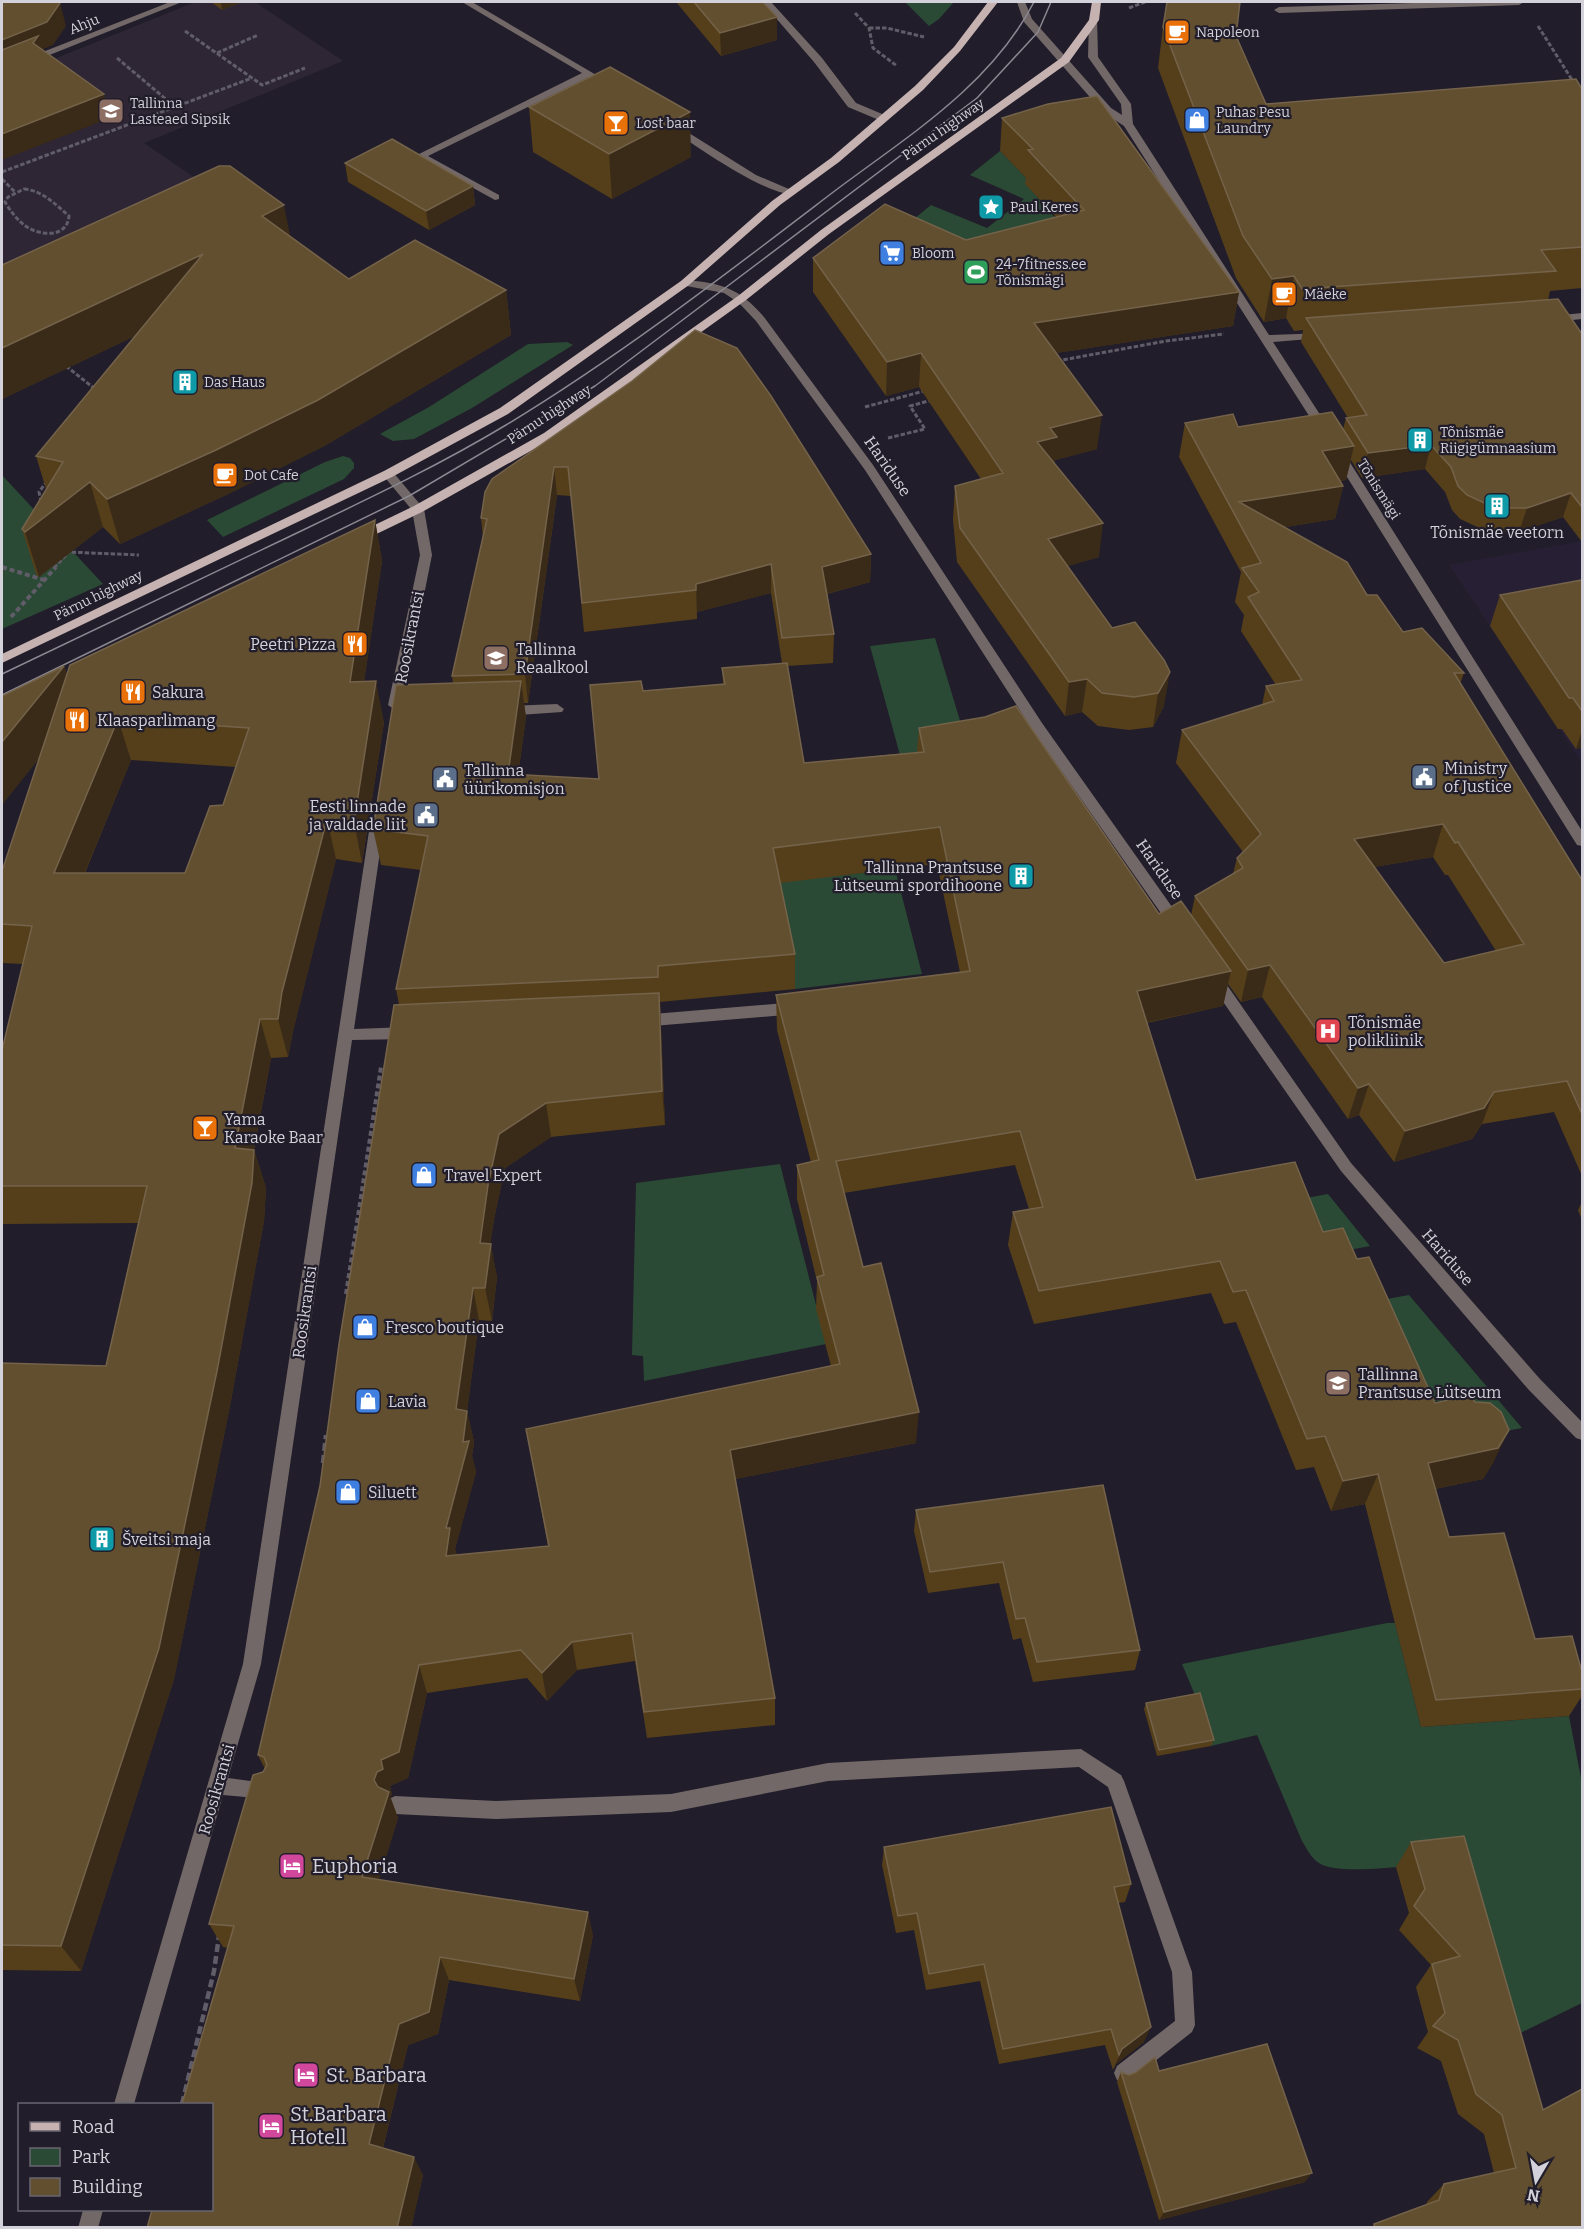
<svg xmlns="http://www.w3.org/2000/svg" width="1584" height="2229" font-family="Bitter,serif">
  <style>
    .built { fill: #272034 }
    .education { fill: #2e2635 }
    .green { fill: #2a4a35 }
    .lines { fill: none; stroke-linecap: round; stroke-linejoin: round }
    .path-far2 { stroke: #605c68; stroke-width: 3; stroke-dasharray: 4.5 2; stroke-linecap: butt }
    .path-far1 { stroke: #605c68; stroke-width: 4; stroke-dasharray: 5 3; stroke-linecap: butt }
    .path { stroke: #605c68; stroke-width: 4.5; stroke-dasharray: 8 4; stroke-linecap: butt }
    .minor { fill: #726868; fill-rule: evenodd }
    .major { fill: #c6b3b1; fill-rule: evenodd }
    .tram { stroke: #8b8892; stroke-width: 1.5 }
    .wall { fill: #553f1b; fill-rule: evenodd }
    .shaded-wall { fill: #3a2b19 }
    .building { fill: #624f30; stroke: #74634a; stroke-width: 1.5; fill-rule: evenodd }
    .labels { text-anchor: middle; stroke-width: 4.5; stroke-linejoin: round; paint-order: stroke }
    .far-street-label { font-size: 14px; fill: #d3d1da; stroke: #211d2a }
    .far-poi-label { font-size: 14px; fill: #d3d1da; stroke: #211d2a; text-anchor: start }
    .street-label { font-size: 16px; fill: #d3d1da; stroke: #211d2a }
    .poi-label { font-size: 16px; fill: #d3d1da; stroke: #211d2a; text-anchor: start }
    .near-poi-label { font-size: 20px; fill: #d3d1da; stroke: #211d2a; text-anchor: start }
  </style>
  <rect width="100%" height="100%" fill="#211d2a"/>
  <path class="built" d="M1582 541V763L1449 565Z"/>
  <path class="education" d="M195 2H255L343 61 144 143 204 184 2 272V80Z"/>
  <path class="green" d="M905 2H954L939 19 929 26Z
    M1000 151 1030 182 1026 184 1070 235 950 263 893 236 931 205 987 228 1024 199 970 175Z
    M567 342 573 345 472 408 414 439 393 441 380 434 429 407 528 344Z
    M343 456 350 458 354 463V468L344 479 223 537 207 520 325 462Z
    M2 475 103 584 2 629Z
    M935 638 968 747 900 755 870 646Z
    M895 869 922 974 795 989 773 883Z
    M780 1164 826 1344 644 1381 643 1356 632 1355 636 1183Z
    M1328 1194 1370 1246 1323 1255 1301 1199Z
    M1409 1295 1522 1428 1495 1433 1451 1422 1439 1401H1427L1381 1300Z
    M1387 1623H1395L1421 1727 1569 1716 1582 1783V2003L1500 2043 1448 1861C1422 1864 1339 1877 1319 1863 1311 1858 1307 1849 1302 1841L1257 1735 1211 1746 1197 1700 1182 1664Z"/>
  <g class="lines">
    <path class="path-far2" d="M1129 8 1145 2
      M855 13 869 28 873 48 897 66
      M1538 26 1574 83
      M869 28H887L924 37
      M185 31 262 85 305 68
      M217 53 258 35
      M117 58 174 106
      M2 172 252 78
      M2 179 15 192
      M24 189C43 191 55 204 69 216 67 238 41 236 27 227 18 221 11 212 5 202L8 197Z
      M1057 361 1166 341 1224 334
      M66 366 95 389
      M865 407 924 391
      M888 438 925 429 910 406 932 400
      M41 502 39 492 48 480
      M66 550 68 552 139 555
      M2 567 5 568
      M54 568 66 555"/>
    <path class="path-far1" d="M2 567 44 580
      M11 617 56 567
      M346 1294 381 1067"/>
    <path class="path" d="M323 1463 326 1435
      M182 2104 214 1971 219 1936"/>
    <path class="minor" d="M170 2H182L2 74V68Z
      M462 2H472L615 86 606 88 589 77 428 156 499 195V199L495 200 415 156 582 73Z
      M762 2H771L822 58 856 103 887 116V120H879L848 107 814 62Z
      M1017 2H1025L1032 19 1111 108 1122 115 1121 104 1088 57 1089 20 1097 18 1098 57 1131 104 1133 124 1269 335 1326 333V337L1322 338 1273 342 1330 430 1328 433H1320L1124 126 1103 112 1024 22Z
      M1447 2H1524L1519 5 1279 13 1274 10 1279 7Z
      M673 123 756 175 796 192 795 194C769 198 693 144 669 128V124Z
      M685 280C722 283 739 288 764 317L873 465 1042 723 1182 921 1184 925 1182 929H1172L1032 729 865 470 756 321 739 303 724 293 681 285 679 283Z
      M1582 313V319L1553 322 1547 319 1553 316Z
      M1338 449 1344 453 1582 831V846L1577 845 1332 453Z
      M388 470 392 471 424 509 432 555 402 705 395 710 388 705 420 555 412 510 382 474Z
      M557 704 564 709 562 712 506 716 499 711 506 706Z
      M378 813 385 818 354 1029 408 1027 413 1029 415 1033 413 1037 408 1039 352 1040 261 1664 228 1778 274 1784 277 1790 274 1796 268 1799 223 1795 134 2104H114L243 1664 371 818Z
      M1215 974 1220 975 1351 1163 1540 1379 1582 1422V1440L1576 1438 1528 1389 1341 1171 1210 983 1208 979 1210 975Z
      M797 1002 802 1004 804 1008 802 1012 797 1014 641 1027 636 1025 634 1021 636 1017 641 1015Z
      M1081 1749 1121 1775 1124 1781 1192 1972 1195 2025 1192 2032 1131 2080 1124 2083 1117 2080 1114 2073 1117 2066 1175 2021 1172 1972 1108 1787 1079 1767 828 1781 671 1812 496 1819 395 1814 389 1811 386 1805 389 1799 395 1796 496 1801 671 1794 828 1763Z
      M83 2210H103L98 2228H78Z"/>
    <path class="major" d="M988 2H998L960 51 923 90 839 162 780 205 689 285 508 414 392 477 2 663V654L384 471 500 408 681 281 772 201 831 158 915 86 954 47Z
      M1092 2H1101L1099 20 1069 62 829 234 746 300 552 439 422 512 364 540H356V534L414 506 544 433 738 296 821 230 1061 58 1089 20Z"/>
    <path class="tram" d="M2 674C94 630 186 586 278 542 355 505 433 469 506 425 620 356 726 274 832 193 906 137 990 87 1034 2
      M2 695 409 496 595 386 977 98 1038 32 1051 2"/>
  </g>
  <path class="wall" d="M211 2H242L222 10Z
    M676 2H763L777 17V40L721 56Z
    M1163 27 1236 36 1266 104 1582 89V288L1550 291 1548 300 1582 334V542L1563 517 1519 532H1488L1460 519 1452 510 1445 492 1425 469 1362 478 1351 460 1346 480 1340 481 1343 486 1335 519 1285 527 1367 595 1403 632 1464 673 1460 684 1582 880V1176L1554 1112 1482 1124 1472 1139 1394 1162 1359 1115 1348 1119 1262 997 1241 1002 1228 984 1223 1006 1147 1023 1196 1180 1323 1232 1357 1259 1435 1403 1494 1461 1483 1479 1435 1489 1449 1537 1535 1639 1582 1672V1696L1569 1716 1421 1727 1365 1504 1331 1511 1314 1467 1296 1470 1236 1322 1224 1324 1211 1293 1034 1324 1008 1245 1013 1212 1029 1209 1015 1165 844 1193 863 1267 916 1443 735 1479 775 1698V1725L647 1738 635 1661 577 1670 547 1701 527 1678 427 1693 408 1778 390 1786 392 1795 390 1796 398 1818 379 1879 593 1935 580 2001 449 1980 438 2034 408 2045 383 2148 423 2175 411 2228H147L228 1948 223 1947 209 1924 265 1769 258 1755 320 1486 399 1005 396 989 421 870 381 865 373 829 453 683 452 676 483 538 481 518 632 381 871 554 870 582 827 594 834 634 833 663 787 666 804 763 917 752 919 728 1159 914 1191 915 1195 896 1233 874 1237 858 1243 852 1176 763 1182 730 1262 705 1266 686 1276 685 1241 631 1244 615 1235 602 1241 572 1179 457 1185 423 1238 427 1343 429 1346 418H1348L1301 342 1303 330 1294 331 1286 318 1264 322 1236 278 1158 68ZM557 495 571 496 584 632 697 619V612L771 593 782 663 722 668 723 684 643 691 598 779 518 775 526 717 524 703H528ZM1433 857 1445 875H1448L1496 951 1444 963 1374 867ZM937 864 960 972 776 995 777 1030 811 1162 797 1165V1199L817 1281 816 1309 831 1366 526 1429 548 1546 457 1555 455 1549 476 1472 472 1456 474 1442 467 1411 479 1320 492 1321 497 1277 490 1244 494 1219 505 1168 551 1137 665 1125 660 1002 795 989V954L780 883Z
    M529 107 691 157 612 199 533 152Z
    M1002 118 1239 292 1233 326 1056 353 1097 449 1055 460 1054 464 1099 557 1067 566 1112 628 1135 622 1164 706 1153 727 1129 730 1098 726 1082 712 1065 716 957 562 953 520 955 486 981 479 919 387 886 396 813 292V258L966 240 1056 217 1025 184 1026 178 1000 151Z
    M345 163 473 186 475 205 429 230 348 182Z
    M290 236 349 279 506 290 511 335 326 445 226 495 120 544 103 527 39 577 36 574 22 529 46 489 36 456 135 336 2 399V265Z
    M375 520 382 561 364 681 384 722 362 863 336 859 293 1031 288 1057 271 1058 254 1150 266 1188 264 1221 230 1406 174 1679 81 1971 2 1970V1363L106 1366 138 1223 2 1224V1050L23 964 2 963V871L40 757 64 666 67 675ZM131 760 236 767 223 805 185 873H85Z
    M1582 580V747L1576 749 1562 729H1558L1490 626 1500 595Z
    M1582 1202V1220L1578 1210Z
    M1103 1485 1140 1650 1135 1670 1033 1682 1021 1638 1013 1640 999 1583 928 1593 914 1531 916 1510Z
    M1146 1703 1214 1740 1211 1746 1157 1756 1144 1709Z
    M1411 1842 1543 2110 1582 2228H1371L1374 2224 1426 2205 1427 2202 1444 2184 1494 2173 1484 2134 1458 2114 1441 2061 1417 2048 1428 2032 1416 1987 1431 1965 1399 1930 1409 1913 1396 1867Z
    M884 1847 1131 1884 1125 1902 1118 1903 1144 2042 1116 2064 1113 2070 1105 2045 999 2064 980 1981 926 1990 914 1930 896 1933 882 1865Z
    M1121 2072 1129 2075 1305 2182 1159 2220 1117 2082Z"/>
  <path class="shaded-wall" d="M221 2H242L222 10Z
    M60 3 66 26 53 45 2 66V40Z
    M777 17V40L721 56 720 33Z
    M104 94 110 118 2 160V134Z
    M690 112 691 157 612 199 609 154Z
    M473 186 475 205 429 230 426 211Z
    M284 205 293 250 262 216Z
    M203 254 213 299 2 399V348Z
    M1294 276 1286 318 1264 322 1272 279Z
    M506 290 511 335 326 445 226 495 120 544 107 499Z
    M1239 292 1233 326 1030 357 1034 323Z
    M921 353 919 387 886 396 887 362Z
    M1102 415 1097 449 1055 460 1053 471 1037 442 1050 428Z
    M1431 445 1425 469 1362 478 1368 453Z
    M1354 446 1346 480 1315 484 1322 451Z
    M554 467 557 495 528 703 525 674Z
    M90 482 103 527 39 577 25 532Z
    M1343 486 1335 519 1245 534 1239 502Z
    M1571 493 1563 517 1519 532 1527 508Z
    M375 520 382 561 358 723 350 682Z
    M1103 523 1099 557 1044 573 1048 539Z
    M871 554 870 582 822 595V567Z
    M771 564V593L697 612V619L696 584Z
    M64 666 79 709 2 805V742Z
    M1170 672 1164 706 1153 727 1158 693Z
    M1087 679 1082 712 1065 716 1069 682Z
    M376 681 384 722 362 863 354 822Z
    M521 681 526 717 513 811 508 774Z
    M118 719 131 760 68 913 54 873Z
    M1582 730V747L1576 749Z
    M327 819 336 859 293 1031 288 1057 278 1019 282 992Z
    M1443 824 1433 857 1345 872 1354 839Z
    M1270 965 1262 997 1241 1002 1248 970Z
    M1231 971 1223 1006 1130 1026 1137 991Z
    M659 993 661 1028 665 1125 662 1091Z
    M260 1019 271 1058 247 1185 235 1148Z
    M1369 1084 1359 1115 1348 1119 1358 1088Z
    M1494 1092 1482 1124 1472 1139 1394 1162 1405 1131Z
    M546 1103 551 1137 505 1168 494 1219 486 1276 480 1243 488 1185 499 1134Z
    M254 1150 266 1188 264 1221 230 1406 174 1679 81 1971 61 1946Z
    M491 1244 497 1277 492 1321 485 1288Z
    M473 1288 479 1320 464 1434 467 1411 474 1442 472 1456 476 1472 455 1549 458 1558 446 1556V1528L456 1409Z
    M919 1412 916 1443 731 1480 730 1450Z
    M1509 1430 1494 1461 1483 1479 1414 1493 1428 1463Z
    M1378 1474 1365 1504 1331 1511 1343 1481Z
    M572 1642 577 1670 547 1701 542 1673Z
    M419 1665 427 1693 408 1778 390 1786 392 1795 390 1796 398 1818 372 1901 362 1877 374 1780 381 1760Z
    M588 1912 593 1935 580 2001 574 1979Z
    M440 1957 449 1980 438 2034 408 2045 379 2163 369 2144 399 2024Z
    M1151 2027 1144 2042 1116 2064 1113 2070 1122 2049Z
    M414 2157 423 2175 411 2228H397Z
    M1312 2173 1305 2182 1159 2220 1164 2212Z"/>
  <path class="building" d="M2 2H58L60 3 47 22 2 40Z
    M694 2H763L777 17 720 33Z
    M1167 2H1240L1236 36 1266 104 1576 79 1582 89V247L1541 250 1556 271 1302 289 1294 276 1272 279 1243 236 1163 27Z
    M38 36 33 43 104 94 2 134V50Z
    M610 67 690 112 609 154 529 107Z
    M1097 96 1239 292 1034 323 1102 415 1050 428 1057 437 1037 442 1103 523 1048 539 1112 628 1135 622 1164 660 1170 672 1158 693 1134 697 1102 693 1087 679 1069 682 960 528 955 486 1003 473 921 353 887 362 813 258 885 204 966 240 1084 210 1028 150 1033 149 1002 118 1048 104Z
    M392 139 473 186 426 211 345 163Z
    M219 166H230L284 205 262 216 349 279 415 240 506 290 318 400 216 450 107 499 90 482 25 532 22 529 63 462 36 456 203 254 2 348V265Z
    M1558 299 1582 334V507L1571 493 1527 508H1495L1467 495 1458 486 1451 467 1431 445 1368 453 1346 418 1367 415 1306 318Z
    M695 330 737 348 771 396 871 554 822 567 834 634 782 638 771 564 696 584V590L582 603 568 467H554L525 674 452 676 487 519 481 518 485 492 492 479 632 381Z
    M1332 412 1354 446 1322 451 1343 486 1239 502 1347 562 1367 595H1377L1403 632 1422 628 1464 673H1454L1582 880V1114L1567 1081 1494 1092 1484 1108 1405 1131 1369 1084 1358 1088 1270 965 1248 970 1195 896 1243 868 1237 858 1261 834 1182 730 1274 701 1266 686 1302 680 1248 597 1259 592 1242 568 1261 563 1185 423 1233 414 1238 427ZM1443 824 1455 843 1458 842 1524 944 1444 963 1354 839Z
    M375 520 350 682 376 681 354 822 327 819 282 992 278 1019H260L235 1148 254 1150 252 1183 217 1371 159 1648 61 1946 2 1945V1363L106 1366 147 1186H2V1050L32 926 2 924V871L70 665ZM118 719 249 728 223 805 210 806 185 873H54Z
    M1582 580V711L1573 698H1569L1500 595Z
    M787 663 804 763 924 752 919 728 985 717 1016 706 1159 914 1181 901 1231 971 1137 991 1196 1180 1295 1162 1323 1232 1343 1228 1357 1259 1369 1257 1435 1403 1470 1395 1475 1402 1490 1403 1501 1412 1509 1430 1498 1448 1428 1463 1449 1537 1504 1533 1535 1639 1572 1636 1582 1672V1689L1436 1700 1378 1474 1343 1481 1325 1436 1307 1439 1246 1290 1233 1292 1220 1261 1039 1291 1013 1212 1043 1207 1020 1131 836 1161 863 1267 881 1263 919 1412 730 1450 775 1698 644 1712 632 1633 572 1642 542 1673 521 1650 419 1665 399 1752 381 1760 383 1769 377 1772 374 1780 378 1787 389 1792 362 1877 588 1912 574 1979 440 1957 429 2012 399 2024 369 2144 414 2157 397 2228H147L152 2210H212V2104H182L234 1926 209 1924 253 1775 263 1772 267 1765 264 1757 258 1755 320 1486 339 1344 394 1005 659 993 662 1091 546 1103 499 1134 488 1185 480 1243 491 1244 485 1288H473L456 1409 467 1411 463 1442 469 1441 446 1528H450L446 1556 549 1546 526 1429 840 1364 817 1277 824 1275 797 1165 819 1160 776 995 970 971 940 827 773 848 795 954 658 966V977L396 989 428 836 373 829 396 685 521 681 508 774 599 779 590 685 641 681 643 691 725 684 722 668Z
    M64 666 2 742V696Z
    M1103 1485 1140 1650 1037 1662 1025 1618 1016 1619 1003 1562 930 1572 916 1510Z
    M1200 1693 1214 1740 1159 1750 1146 1703Z
    M1111 1807 1131 1884 1114 1887 1151 2027 1122 2049 1119 2055 1111 2029 1003 2049 984 1964 929 1974 917 1913 898 1916 884 1847Z
    M1464 1836 1543 2110 1582 2089V2228H1375L1374 2224 1439 2200 1444 2184 1516 2168 1502 2115 1476 2094 1458 2040 1433 2026 1445 2013 1432 1964 1460 1956 1414 1906 1425 1889 1411 1842Z
    M1267 2044 1312 2173 1164 2212 1121 2072 1129 2075 1136 2072 1155 2057 1159 2071Z"/>
  <defs>
    <symbol id="cafe-square" viewBox="-11 -11 22 22"><rect x="-9" y="-9" width="18" height="18" rx="4" fill="#e8710a" stroke="#211d2a"/><path d="M-5.5-4.5H6V0H3Q3 3.5 0 3.5H-2.5Q-5.5 3.5-5.5 0ZM3-3.2v2h1.7v-2ZM-6 4.5H4V6H-6Z" fill="#fff"/></symbol>
    <symbol id="school-square" viewBox="-11 -11 22 22"><rect x="-9" y="-9" width="18" height="18" rx="4" fill="#8d6e63" stroke="#211d2a"/><path d="M0-5L7-2L0 1L-7-2ZM-4 1L0 2.5L4 1V4Q0 6-4 4Z" fill="#fff"/></symbol>
    <symbol id="shop-square" viewBox="-11 -11 22 22"><rect x="-9" y="-9" width="18" height="18" rx="4" fill="#3f7fe0" stroke="#211d2a"/><path d="M-5-2.5h2.3a2.7 3.5 0 0 1 5.4 0H5L5.5 6h-11ZM-1.5-2.5h3a1.5 2.3 0 0 0-3 0Z" fill="#fff"/></symbol>
    <symbol id="bar-square" viewBox="-11 -11 22 22"><rect x="-9" y="-9" width="18" height="18" rx="4" fill="#e8710a" stroke="#211d2a"/><path d="M-6-5H6L.8 .8V4.5H3.5V6h-7V4.5H-.8V.8Z" fill="#fff"/></symbol>
    <symbol id="sight-square" viewBox="-11 -11 22 22"><rect x="-9" y="-9" width="18" height="18" rx="4" fill="#0f9aa8" stroke="#211d2a"/><path d="M0-6L1.8-2.2L6-1.7L2.9 1.2L3.7 5.4L0 3.3L-3.7 5.4L-2.9 1.2L-6-1.7L-1.8-2.2Z" fill="#fff"/></symbol>
    <symbol id="supermarket-square" viewBox="-11 -11 22 22"><rect x="-9" y="-9" width="18" height="18" rx="4" fill="#3f7fe0" stroke="#211d2a"/><path d="M-6-5.5h2.5l.6 2H6L4.5 2H-2.5L-4.4-4H-6ZM-1.5 3.2a1.3 1.3 0 1 0 .1 0ZM3 3.2a1.3 1.3 0 1 0 .1 0Z" fill="#fff"/></symbol>
    <symbol id="stadium-square" viewBox="-11 -11 22 22"><rect x="-9" y="-9" width="18" height="18" rx="4" fill="#2e9e5b" stroke="#211d2a"/><path d="M0-5a6.5 5 0 1 0 0 10a6.5 5 0 1 0 0-10ZM-3.5-1.8h7v3.6h-7Z" fill="#fff"/></symbol>
    <symbol id="building-square" viewBox="-11 -11 22 22"><rect x="-9" y="-9" width="18" height="18" rx="4" fill="#0f9aa8" stroke="#211d2a"/><path d="M-4-6H4V6H1V3H-1V6H-4ZM-2.5-4.3h1.7v1.8h-1.7ZM.8-4.3h1.7v1.8H.8ZM-2.5-1h1.7V.8h-1.7ZM.8-1h1.7V.8H.8Z" fill="#fff"/></symbol>
    <symbol id="restaurant-square" viewBox="-11 -11 22 22"><rect x="-9" y="-9" width="18" height="18" rx="4" fill="#e8710a" stroke="#211d2a"/><path d="M-5-6h1v4h1v-4h1v4h1v-4h1v5L-1.5 .5V6h-2V.5L-5-1ZM5-6V6H3V1.5H1.5Q1.5-4 5-6Z" fill="#fff"/></symbol>
    <symbol id="civic-square" viewBox="-11 -11 22 22"><rect x="-9" y="-9" width="18" height="18" rx="4" fill="#5c6f8a" stroke="#211d2a"/><path d="M-.6-6.5H3V-4.5H.6V-3L4-1V1h2V6H-6V1h2V-1L-.6-3ZM-1.2 2.5V6h2.4V2.5Z" fill="#fff"/></symbol>
    <symbol id="hospital-square" viewBox="-11 -11 22 22"><rect x="-9" y="-9" width="18" height="18" rx="4" fill="#e0444e" stroke="#211d2a"/><path d="M-5-5h3v3.5h4V-5h3V5h-3V1.5h-4V5h-3Z" fill="#fff"/></symbol>
    <symbol id="hotel-square" viewBox="-11 -11 22 22"><rect x="-9" y="-9" width="18" height="18" rx="4" fill="#d1479c" stroke="#211d2a"/><path d="M-6-4.5h1.5V1H6V5H4.5V3h-9V5H-6ZM-4 0a1.8 1.8 0 1 1 3.6 0ZM.5 0V-2.5h3Q6-2.5 6 0Z" fill="#fff"/></symbol>
  </defs>
  <g fill-rule="evenodd">
    <use href="#cafe-square" x="1162" y="17" width="30" height="30"/>
    <use href="#school-square" x="96" y="96" width="30" height="30"/>
    <use href="#shop-square" x="1182" y="105" width="30" height="30"/>
    <use href="#bar-square" x="601" y="108" width="30" height="30"/>
    <use href="#sight-square" x="976" y="192" width="30" height="30"/>
    <use href="#supermarket-square" x="877" y="238" width="30" height="30"/>
    <use href="#stadium-square" x="961" y="257" width="30" height="30"/>
    <use href="#cafe-square" x="1269" y="279" width="30" height="30"/>
    <use href="#building-square" x="170" y="367" width="30" height="30"/>
    <use href="#building-square" x="1405" y="425" width="30" height="30"/>
    <use href="#cafe-square" x="210" y="460" width="30" height="30"/>
    <use href="#building-square" x="1482" y="491" width="30" height="30"/>
    <use href="#restaurant-square" x="340" y="629" width="30" height="30"/>
    <use href="#school-square" x="481" y="643" width="30" height="30"/>
    <use href="#restaurant-square" x="118" y="677" width="30" height="30"/>
    <use href="#restaurant-square" x="62" y="705" width="30" height="30"/>
    <use href="#civic-square" x="1409" y="762" width="30" height="30"/>
    <use href="#civic-square" x="430" y="764" width="30" height="30"/>
    <use href="#civic-square" x="411" y="800" width="30" height="30"/>
    <use href="#building-square" x="1006" y="861" width="30" height="30"/>
    <use href="#hospital-square" x="1313" y="1016" width="30" height="30"/>
    <use href="#bar-square" x="190" y="1113" width="30" height="30"/>
    <use href="#shop-square" x="409" y="1160" width="30" height="30"/>
    <use href="#shop-square" x="350" y="1312" width="30" height="30"/>
    <use href="#school-square" x="1323" y="1368" width="30" height="30"/>
    <use href="#shop-square" x="353" y="1386" width="30" height="30"/>
    <use href="#shop-square" x="333" y="1477" width="30" height="30"/>
    <use href="#building-square" x="87" y="1524" width="30" height="30"/>
    <use href="#hotel-square" x="277" y="1851" width="30" height="30"/>
    <use href="#hotel-square" x="291" y="2060" width="30" height="30"/>
    <use href="#hotel-square" x="256" y="2111" width="30" height="30"/>
  </g>
  <g class="labels">
    <g class="far-street-label">
      <text transform="translate(84 24) rotate(-22)" y="5">Ahju</text>
      <text transform="translate(943 129) rotate(-35)" y="5">Pärnu highway</text>
      <text transform="translate(549 414) rotate(-33)" y="5">Pärnu highway</text>
      <text transform="translate(1379 489) rotate(58)" y="5">Tõnismägi</text>
      <text transform="translate(98 595) rotate(-26)" y="5">Pärnu highway</text>
    </g>
    <g class="far-poi-label">
      <text x="1196" y="37">Napoleon</text>
      <text x="130" y="108">Tallinna<tspan x="130" dy="16">Lasteaed Sipsik</tspan></text>
      <text x="1216" y="117">Puhas Pesu<tspan x="1216" dy="16">Laundry</tspan></text>
      <text x="636" y="128">Lost baar</text>
      <text x="1010" y="212">Paul Keres</text>
      <text x="912" y="258">Bloom</text>
      <text x="996" y="269">24-7fitness.ee<tspan x="996" dy="16">Tõnismägi</tspan></text>
      <text x="1304" y="299">Mäeke</text>
      <text x="204" y="387">Das Haus</text>
      <text x="1440" y="437">Tõnismäe<tspan x="1440" dy="16">Riigigümnaasium</tspan></text>
      <text x="244" y="480">Dot Cafe</text>
    </g>
    <g class="street-label">
      <text transform="translate(888 466) rotate(55)" y="6">Hariduse</text>
      <text transform="translate(409 637) rotate(-79)" y="6">Roosikrantsi</text>
      <text transform="translate(1160 869) rotate(55)" y="6">Hariduse</text>
      <text transform="translate(1448 1257) rotate(49)" y="6">Hariduse</text>
      <text transform="translate(304 1312) rotate(-82)" y="6">Roosikrantsi</text>
      <text transform="translate(216 1789) rotate(-74)" y="6">Roosikrantsi</text>
    </g>
    <g class="poi-label">
      <text x="1497" y="538" text-anchor="middle">Tõnismäe veetorn</text>
      <text x="336" y="650" text-anchor="end">Peetri Pizza</text>
      <text x="516" y="655">Tallinna<tspan x="516" dy="18">Reaalkool</tspan></text>
      <text x="152" y="698">Sakura</text>
      <text x="97" y="726">Klaasparlimang</text>
      <text x="1444" y="774">Ministry<tspan x="1444" dy="18">of Justice</tspan></text>
      <text x="464" y="776">Tallinna<tspan x="464" dy="18">üürikomisjon</tspan></text>
      <text x="406" y="812" text-anchor="end">Eesti linnade<tspan x="406" dy="18">ja valdade liit</tspan></text>
      <text x="1002" y="873" text-anchor="end">Tallinna Prantsuse<tspan x="1002" dy="18">Lütseumi spordihoone</tspan></text>
      <text x="1348" y="1028">Tõnismäe<tspan x="1348" dy="18">polikliinik</tspan></text>
      <text x="224" y="1125">Yama<tspan x="224" dy="18">Karaoke Baar</tspan></text>
      <text x="444" y="1181">Travel Expert</text>
      <text x="385" y="1333">Fresco boutique</text>
      <text x="1358" y="1380">Tallinna<tspan x="1358" dy="18">Prantsuse Lütseum</tspan></text>
      <text x="388" y="1407">Lavia</text>
      <text x="368" y="1498">Siluett</text>
      <text x="122" y="1545">Šveitsi maja</text>
    </g>
    <g class="near-poi-label">
      <text x="312" y="1873">Euphoria</text>
      <text x="326" y="2082">St. Barbara</text>
      <text x="290" y="2121">St.Barbara<tspan x="290" dy="23">Hotell</tspan></text>
    </g>
  </g>
  <rect width="1584" height="2229" fill="none" stroke="#d3d1da" stroke-width="6"/>
  <rect x="18" y="2103" width="195" height="108" fill="#211d2a" stroke="#686570" stroke-width="1.5"/>
  <rect x="30" y="2122" width="30" height="9" fill="#c6b3b1" stroke="#686570" stroke-width="1.5"/>
  <text x="72" y="2133" font-size="18" fill="#d3d1da">Road</text>
  <rect x="30" y="2148" width="30" height="18" fill="#2a4a35" stroke="#686570" stroke-width="1.5"/>
  <text x="72" y="2163" font-size="18" fill="#d3d1da">Park</text>
  <rect x="30" y="2178" width="30" height="18" fill="#624f30" stroke="#686570" stroke-width="1.5"/>
  <text x="72" y="2193" font-size="18" fill="#d3d1da">Building</text>
  <g transform="translate(1536 2181) rotate(190)" stroke="#211d2a" stroke-width="4.5" paint-order="stroke">
  <path d="M0-4.5L10 22L0 15L-10 22Z" fill="#d3d1da"/>
  <text y="-9" font-size="16" font-weight="bold" text-anchor="middle" fill="#d3d1da">N</text>
  </g>
</svg>
